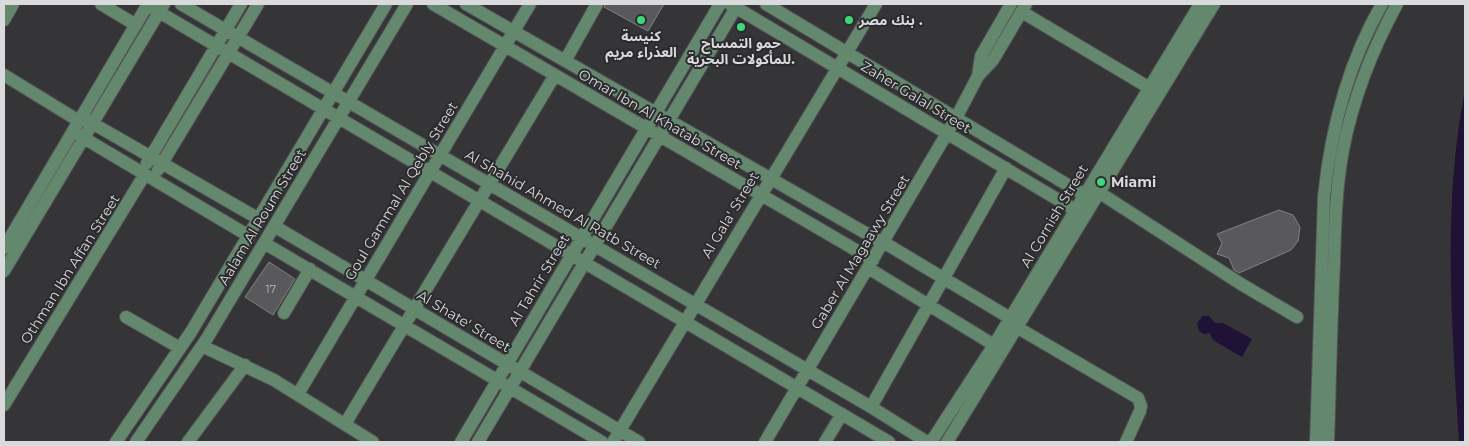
<svg xmlns="http://www.w3.org/2000/svg" width="1469" height="446" font-family="Montserrat,'Noto Sans Arabic',sans-serif">
  <style>
    .water { fill: #201137 }
    .building { fill: #59585b; stroke: #828185 }
    .lines { fill: none; stroke-linecap: round; stroke-linejoin: round }
    .minor-casing { stroke: #535255; stroke-width: 14 }
    .minor { stroke: #63886d; stroke-width: 12 }
    .poi-dot { fill: #3ed77d; stroke: #2b2a2d; stroke-width: 2 }
    .labels { text-anchor: middle; stroke-width: 4; stroke-linejoin: round; paint-order: stroke }
    .number-label { font-size: 11px; fill: #bababc }
    .poi-label { font-size: 14px; font-weight: bold; fill: #dadadc; stroke: #2b2a2d; text-anchor: start }
    .street-label { font-size: 14px; fill: #dadadc; stroke: #2b2a2d }
  </style>
  <rect width="100%" height="100%" fill="#353437"/>
  <path class="water" d="M1465 90V442H1459C1452 325 1442 206 1465 90Z
    M1203 316H1209L1215 323H1223L1252 339 1242 357 1213 340 1210 333 1204 334 1199 331 1197 323Z"/>
  <path class="building" d="M605 4H664L648 31 604 7Z
    M1279 210 1293 215 1300 227 1298 241 1291 250 1239 273 1234 270 1229 258 1217 254 1222 243 1217 234Z
    M269 262 295 279 273 315 245 297Z"/>
  <g class="lines">
    <defs>
      <path id="minor" d="M101 4 136 25
        M181 4 871 407 927 442
        M433 4 873 260
        M466 4 883 243
        M730 4 1082 214
        M766 4 1091 199
        M147 5 889 442
        M1022 12 1148 87
        M4 20 13 4
        M565 61 597 4
        M4 75 79 121
        M978 76 981 56 1011 4
        M85 119 259 219
        M77 134 249 236
        M147 163 241 4
        M158 170 258 4
        M1100 193 1241 284 1297 317
        M274 226 639 442
        M883 242 1010 318
        M264 243 602 442
        M4 248 148 4
        M868 268 994 345
        M4 271 164 4
        M284 313 310 269
        M126 317 180 348
        M1018 328 1138 398 1141 406 1140 411 1126 442
        M202 346 274 380 373 442
        M298 394 530 4
        M4 405 145 174
        M871 407 1006 168
        M345 424 555 75
        M116 442 191 332 386 4
        M136 442 206 340 407 4
        M188 442 245 365
        M461 442 720 4
        M478 442 738 4
        M613 442 876 4
        M765 442 956 118 978 76 993 60 1026 4
        M825 442 842 414
        M931 442 994 345 1200 4
        M947 442 1214 4
        M1316 442 1324 196C1331 129 1348 63 1382 4
        M1328 442C1330 383 1331 323 1334 263 1335 225 1336 187 1343 150 1353 98 1372 50 1397 4"/>
    </defs>
    <use href="#minor" class="minor-casing"/>
    <use href="#minor" class="minor"/>
  </g>
  <g class="poi-dot">
    <circle cx="641" cy="20" r="5"/>
    <circle cx="849" cy="20" r="5"/>
    <circle cx="741" cy="27" r="5"/>
    <circle cx="1101" cy="182" r="5"/>
  </g>
  <g class="labels">
    <g class="number-label">
      <text x="271" y="293">17</text>
    </g>
    <g class="poi-label">
      <text x="859" y="25">بنك مصر .</text>
      <text x="641" y="41" text-anchor="middle">كنيسة<tspan x="641" dy="16">العذراء مريم</tspan></text>
      <text x="741" y="48" text-anchor="middle">حمو التمساح<tspan x="741" dy="16">للمأكولات البحرية.</tspan></text>
      <text x="1111" y="187">Miami</text>
    </g>
    <g class="street-label">
      <text transform="translate(916 97) rotate(31)" y="5">Zaher Galal Street</text>
      <text transform="translate(660 119) rotate(30)" y="5">Omar Ibn Al Khatab Street</text>
      <text transform="translate(401 191) rotate(-59)" y="5">Goul Gammal Al Qebly Street</text>
      <text transform="translate(563 209) rotate(30)" y="5">Al Shahid Ahmed Al Ratb Street</text>
      <text transform="translate(730 215) rotate(-59)" y="5">Al Gala' Street</text>
      <text transform="translate(1054 216) rotate(-59)" y="5">Al Cornish Street</text>
      <text transform="translate(262 217) rotate(-59)" y="5">Aalam Al Roum Street</text>
      <text transform="translate(860 252) rotate(-59)" y="5">Gaber Al Magaawy Street</text>
      <text transform="translate(70 269) rotate(-58)" y="5">Othman Ibn Affan Street</text>
      <text transform="translate(539 280) rotate(-59)" y="5">Al Tahrir Street</text>
      <text transform="translate(464 321) rotate(31)" y="5">Al Shate' Street</text>
    </g>
  </g>
  <rect width="1469" height="446" fill="none" stroke="#dadadc" stroke-width="10"/>
</svg>
